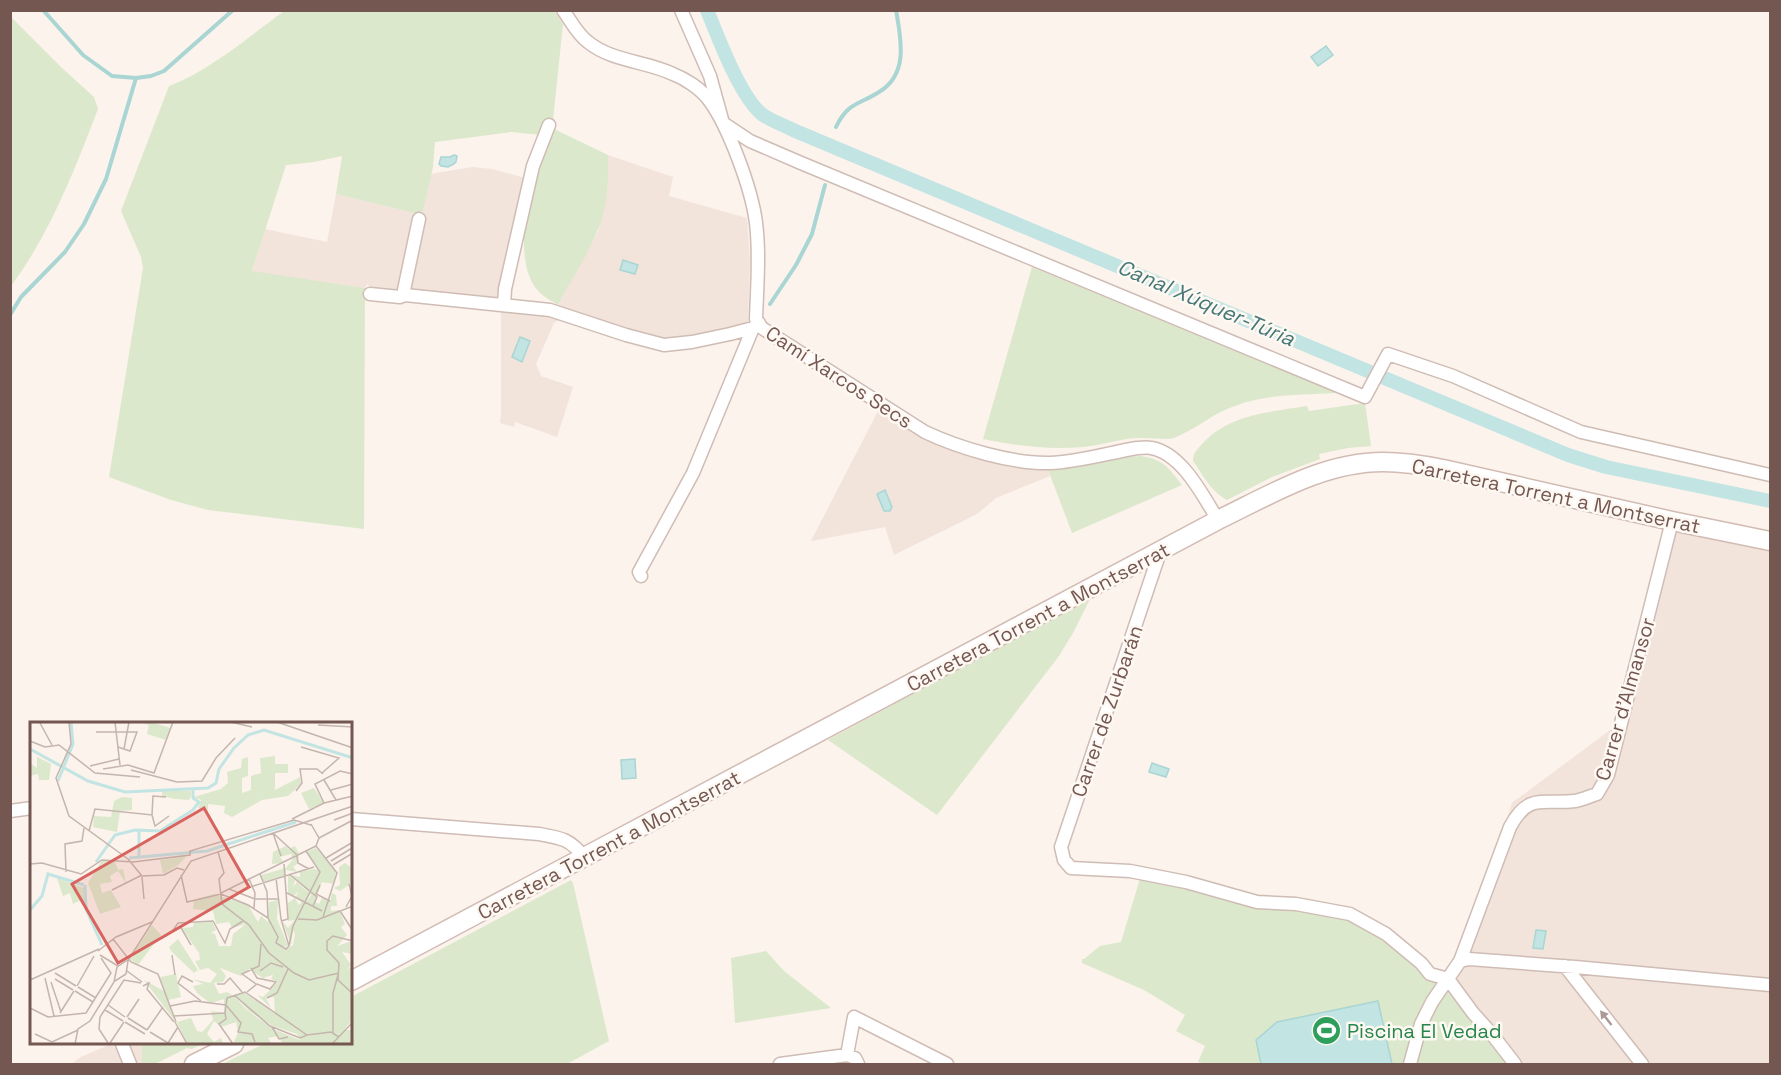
<svg xmlns="http://www.w3.org/2000/svg" width="1781" height="1075" font-family="'Space Grotesk',sans-serif">
  <style>
    .residential { fill: #f2e4db }
    .green { fill: #dce8cb }
    .water { fill: #c2e4e3; stroke: #a9d5d3; stroke-width: 1.5 }
    .lines { fill: none; stroke-linecap: round; stroke-linejoin: round }
    .stream { stroke: #a9d5d3; stroke-width: 4 }
    .canal { stroke: #c2e4e3; stroke-width: 14 }
    .minor-casing { stroke: #cfbcb5; stroke-width: 15 }
    .secondary-casing { stroke: #d2bbb3; stroke-width: 21 }
    .minor { stroke: #fff; stroke-width: 12 }
    .secondary { stroke: #fff; stroke-width: 18 }
    .oneway { fill: #ac9a97 }
    .labels { text-anchor: middle; stroke-width: 5; stroke-linejoin: round; paint-order: stroke }
    .street-label { font-size: 20px; fill: #755751; stroke: #fef8f3 }
    .leisure-label { font-size: 20px; fill: #27864d; stroke: #fef8f3; text-anchor: start }
    .water-label { font-size: 21px; font-style: italic; fill: #457877; stroke: #fef8f3 }
    .inset-river { fill: none; stroke: #c2e4e3; stroke-width: 3 }
    .inset-road { fill: none; stroke: #c5b5ae; stroke-width: 1.5 }
    .view { fill: #d9635e; fill-opacity: 0.15; stroke: #d9635e; stroke-width: 3 }
    .inset-edge { fill: none; stroke: #755751; stroke-width: 3 }
  </style>
  <rect width="100%" height="100%" fill="#fbf3ec"/>
  <path class="residential" d="M608 155 673 177 669 196 747 218 750 261 748 323 732 330 662 341 599 322 558 305 598 232 608 187Z
    M473 167 492 169 525 178 499 301 398 296 376 291 367 284 365 288 252 272 265 229 327 242 336 194 422 215 430 174Z
    M501 310 561 318 554 323 536 364 541 376 573 387 557 437 515 422 514 427 500 423 501 415Z
    M878 411 924 438 1047 467 1050 476 996 498 977 514 894 555 885 527 811 541Z
    M1669 514 1770 534V1064H1508L1491 1042 1455 975 1512 803 1629 716Z
    M111 1044 115 1048 123 1044H142V1064H71L81 1057Z"/>
  <path class="green" d="M284 11H554L563 24 553 120 545 121 541 135 511 132 435 142 433 167 422 215 336 194 342 156 314 162 286 165 252 271 365 288 364 529 208 510 171 500 109 477 143 268 141 257 121 211 169 86C209 71 250 36 284 11Z
    M11 17 63 69 94 97 98 109C74 171 51 232 11 286Z
    M552 128 608 155C608 174 609 192 604 211 597 242 573 276 558 305 552 301 544 297 539 292 514 266 526 206 534 175 538 159 546 143 552 128Z
    M1032 267 1335 391V393C1302 395 1266 394 1235 406 1213 413 1195 430 1174 438 1168 440 1147 438 1138 438 1119 439 1102 445 1083 447 1049 450 1017 446 983 439Z
    M1365 403 1371 446 1348 448 1319 454 1320 459 1272 477 1227 500C1211 492 1203 475 1193 461 1193 453 1197 450 1202 444 1229 414 1270 412 1307 406L1309 411Z
    M1141 456C1163 459 1169 468 1182 485L1072 533 1047 467 1111 458Z
    M1091 597 1073 633 1059 656 937 815 828 740Z
    M1141 875 1257 902 1350 914 1421 963 1448 979 1522 1064H1204L1198 1062 1205 1046 1176 1031 1185 1015 1144 990 1082 963V959H1084L1100 946 1121 942Z
    M571 880 573 883 609 1041 567 1064H222L264 1044H351V997Z
    M766 951 784 971 831 1008 735 1023 731 958Z
    M142 1044H202L192 1049 187 1048 155 1064H142Z"/>
  <path class="water" d="M1326 46 1333 55 1318 66 1311 57Z
    M454 155 457 156 456 162 454 164 448 167 441 166 439 164 441 157H450Z
    M623 260 638 265 635 274 620 270Z
    M520 337 530 341 522 362 512 357Z
    M885 490 892 507 890 511H884L877 494Z
    M635 759 636 778 622 779 621 760Z
    M1152 763 1169 769 1166 777 1149 772Z
    M1536 930 1546 931 1543 949 1533 948Z
    M1378 1001 1392 1064H1261L1256 1040 1277 1022Z"/>
  <g class="lines">
    <path class="stream" d="M43 10 83 55 112 76 136 78 151 76 164 71 233 10
      M836 127C848 102 859 105 879 92 909 74 901 39 896 10
      M770 304 796 265 812 234 825 185
      M10 315 21 297 65 252 84 224 106 179 136 78"/>
    <path class="canal" d="M707 10C718 37 741 99 763 115 772 121 783 125 793 130L1568 455 1606 467 1770 501"/>
    <defs>
      <path id="minor" d="M563 10C571 21 577 34 588 42 613 62 646 61 673 74 686 79 701 89 709 100 729 127 752 190 756 223 760 254 757 288 756 319L762 328 925 432C959 448 1012 464 1050 463 1078 462 1108 453 1137 448 1141 448 1147 447 1151 448 1182 453 1203 496 1218 520
        M681 10 710 76 723 123 750 141 801 163 1365 397 1388 354 1453 376 1581 432 1770 475
        M370 294 400 297 405 295 550 310 626 335 664 345 692 342 730 334 753 328 759 323
        M405 295 404 290 419 219
        M504 305 505 289 533 166 549 125
        M1160 552 1061 847 1064 860 1071 868 1130 871 1186 882 1257 902 1296 904 1350 914 1386 934 1421 963 1430 974 1448 979 1473 1013 1491 1033 1515 1064
        M641 576 639 572 693 473 753 328
        M10 811 32 808
        M351 819 539 834C562 838 570 839 585 858
        M1460 961 1469 959 1575 967 1770 985
        M1565 966 1642 1064
        M122 1044 130 1064
        M847 1055 855 1058 858 1064
        M780 1064 847 1055 854 1017 947 1064
        M1410 1064 1421 1024 1432 1002 1460 961 1510 827C1529 792 1542 805 1575 801 1582 800 1590 796 1597 794L1608 775 1672 521"/>
      <path id="secondary" d="M351 981 1218 520C1270 495 1323 462 1383 462 1403 462 1423 465 1443 469L1672 521 1770 541
        M194 1064 234 1044"/>
    </defs>
    <use href="#minor" class="minor-casing"/>
    <use href="#secondary" class="secondary-casing"/>
    <use href="#minor" class="minor"/>
    <use href="#secondary" class="secondary"/>
  </g>
  <defs><path id="oneway-solid" d="M-6-.8H1V-3.2L6.5 0L1 3.2V.8H-6Z" transform="scale(1.5)"/></defs>
  <use class="oneway" href="#oneway-solid" transform="translate(1606 1018) rotate(-128)"/>
  <defs>
    <symbol id="stadium-disc" viewBox="-11 -11 22 22"><circle r="9.5" fill="#2e9e5b" stroke="#fef8f3"/><path d="M0-5a6.5 5 0 1 0 0 10a6.5 5 0 1 0 0-10ZM-3.5-1.8h7v3.6h-7Z" fill="#fff"/></symbol>
  </defs>
  <g fill-rule="evenodd">
    <use href="#stadium-disc" x="1310" y="1014" width="33" height="33"/>
  </g>
  <g class="labels">
    <g class="street-label">
      <text transform="translate(839 377) rotate(33)" y="7">Camí Xarcos Secs</text>
      <text transform="translate(1556 496) rotate(12)" y="7">Carretera Torrent a Montserrat</text>
      <text transform="translate(1038 617) rotate(-28)" y="7">Carretera Torrent a Montserrat</text>
      <text transform="translate(1625 699) rotate(-74)" y="7">Carrer d'Almansor</text>
      <text transform="translate(1107 711) rotate(-71)" y="7">Carrer de Zurbarán</text>
      <text transform="translate(609 845) rotate(-28)" y="7">Carretera Torrent a Montserrat</text>
    </g>
    <g class="leisure-label">
      <text x="1347" y="1038">Piscina El Vedad</text>
    </g>
    <g class="water-label">
      <text transform="translate(1206 303) rotate(23)" y="7">Canal Xúquer-Túria</text>
    </g>
  </g>
  <g transform="translate(30 722)">
    <rect width="322" height="322" fill="#fbf3ec"/>
    <path d="M120 0 141 6 136 18 117 12 119 3 110 0ZM245 34V42H258V51H245V68L270 55 271 62 258 74 232 78 202 95 194 91 195 84 178 82V88L168 86 171 78 164 75 191 67 198 61 197 50 211 46 212 37 218 35V54L212 56V71L221 68V54L231 51 230 36ZM7 35 21 42 19 58H9L8 52 0 54V41L7 46ZM284 66 294 81 279 87 271 71ZM132 68 161 69V74L159 78 145 77 132 74ZM92 75 102 76V88L90 89 87 110 63 105 64 94 81 95 84 79ZM256 124 258 127 265 124 269 131 268 141 263 145 267 150 256 148V153L234 160 231 153 256 146 263 137 261 132 250 135 254 141 242 142 243 130ZM286 126 306 149 304 162 292 160 285 180 289 182 292 176 300 179 302 171 306 173 307 184H301V189L309 188 315 202 311 205 317 213 307 224 322 219V232L312 230 321 243 317 247 322 245V298L314 308H322V322H253L248 314 238 316 242 322H203L208 311 206 300 191 305 184 299 177 312 184 320 191 316 193 322H157L147 300 161 296 167 309 172 310 183 298 181 289 194 291V277L180 281 167 271 163 264 173 262 162 257 180 261 187 252 178 246 170 248 165 239 170 238 169 231 152 206 163 205 164 201 182 200 186 208 181 211 185 212 189 224H201L203 212 216 202 202 206 199 200 186 202 183 189 163 187 164 178 184 172 218 183 228 200 231 194 238 200 239 180 248 178 247 197 258 224 251 225 256 227 263 223 265 212 263 208 261 223 253 200 258 206 265 198 258 199V181L265 176 269 183 272 179 266 175 268 169 264 174 258 171V153L265 158 263 165 267 160 280 172 276 181 281 173 262 153 270 155V150L284 147 290 149 277 130ZM190 246 211 254 219 247 233 256 243 253 241 257 248 260 233 275 227 273 241 286 236 276 244 275 245 292 213 270 205 273 219 289 243 304 267 312 270 318 243 307 217 288 204 274 197 270 189 272 184 261 193 260 196 254ZM157 134 147 144 133 152 130 138ZM72 138 85 140 88 148 93 147 96 161 88 149 80 154 82 160 70 162 72 171 81 168 91 185 70 192 58 161ZM315 141 322 146 320 162 310 169 304 166 310 163 309 145ZM27 156 54 166 55 189 51 178 43 182 40 171 33 174ZM122 203 131 213 108 243 100 237ZM148 217 168 248 164 251 141 229 139 225ZM146 252 151 275 138 278 145 299 114 258 134 269 130 255Z" fill="#dce8cb" fill-rule="evenodd"/>
    <path class="inset-river" d="M0 27 58 59 95 70 178 66 186 61 189 47 204 26 218 13 234 8 323 36M28 59 43 22 41 0M99 136 177 129 266 100M109 136V109M66 140 85 113 105 108 130 109 163 88 169 80 163 76V68M55 163 56 187 72 223M0 188 12 174 18 152 54 163"/>
    <path class="inset-road" d="M39 0 41 22 26 56 39 94 98 137 112 154 134 153 147 146 154 148M85 0 90 43M201 0 222 5M247 0 323 26M10 1 22 23M288 3 323 5M66 10H107L100 29 88 25M0 19 15 25 29 23 65 51 110 55M271 25 309 36 292 51M94 27 99 0M60 44 89 37M73 47 98 43 124 51 143 0M101 48 147 60 172 59 186 36 205 16M294 58 306 78M301 68 323 62M266 69 272 61 270 47H287L293 52M294 81 285 62 310 49 323 52M122 93 125 104 139 94M262 97 294 81 323 74M304 98 323 91M281 102 289 116 286 124M59 109 65 87 122 93 123 74 136 75M243 111 267 133M243 111 251 134M289 116 323 98M286 124 307 151 293 195M188 130 194 151 189 157 192 182 219 203 239 231 264 251 279 258 309 251M267 134 268 141 279 147M296 136 323 120M301 139 322 126M0 142 12 141 51 152 72 138 103 140 160 133V129L264 98 281 103M303 143 323 131M36 150 35 122 52 119 54 106M230 152 237 170 238 196M259 152 287 175 283 184M151 153 157 180 191 172 218 183 238 196M112 155 114 177M246 156 251 197 259 224M219 157 225 171 224 186M290 163 286 172 300 179M217 166 284 145M199 167 225 177M82 168 112 153M191 171 286 124M257 171 292 189M225 177H248M323 184 310 189 323 209M316 185 322 174 319 162M238 196 248 215 246 221 256 227 259 224M268 197 287 198 310 189M251 199 258 197 254 142M150 204 161 223M142 210 148 201 183 199 195 221 200 207 213 199M83 217 101 240 128 252 146 300M259 224 263 204 290 150 276 129M68 229 86 215 122 200M70 233 88 244M142 233 145 253M97 249 112 260M230 249 241 241 253 245M25 251 46 264M15 256 24 294M25 257 43 268M307 257 323 272M0 258 69 227M308 258 309 241 297 228V219L303 214 323 219M85 259 96 252 98 239M21 260 31 290M163 260 152 254 148 261 171 279M187 262H194L200 256 212 270M226 262 212 252 229 244 231 222M47 264 64 234M113 264 119 261 117 267 144 300M48 265 66 276M45 269 63 280M217 270 227 262 240 267 246 260 227 256 221 246M204 273 240 304 270 316 277 313M237 276 247 271 258 247M78 283 95 295M140 284 165 279 196 283 211 301 208 310 222 312 225 320M0 286 18 295 56 291 81 251 71 236M75 288 93 299M30 291 44 269M195 291 197 276 215 270 277 313 301 310 309 315M144 294 195 291 196 297 189 302 203 322M97 295 109 277M98 296 117 308M95 300 115 312M145 300 157 322M242 305 249 317 258 315M117 308 133 285M120 310 138 321M303 311V271L308 253M5 312 22 320 48 308M78 321 69 307 70 295 94 258 111 261M80 321 94 300M138 321 148 305M45 322 48 307 60 299 84 260 87 245 99 237 161 139 323 84M302 322 323 300"/>
    <path class="view" d="M174 86 219 165 88 241 42 162Z"/>
    <rect width="322" height="322" class="inset-edge"/>
  </g>
  <rect width="1781" height="1075" fill="none" stroke="#755751" stroke-width="24"/>
</svg>
